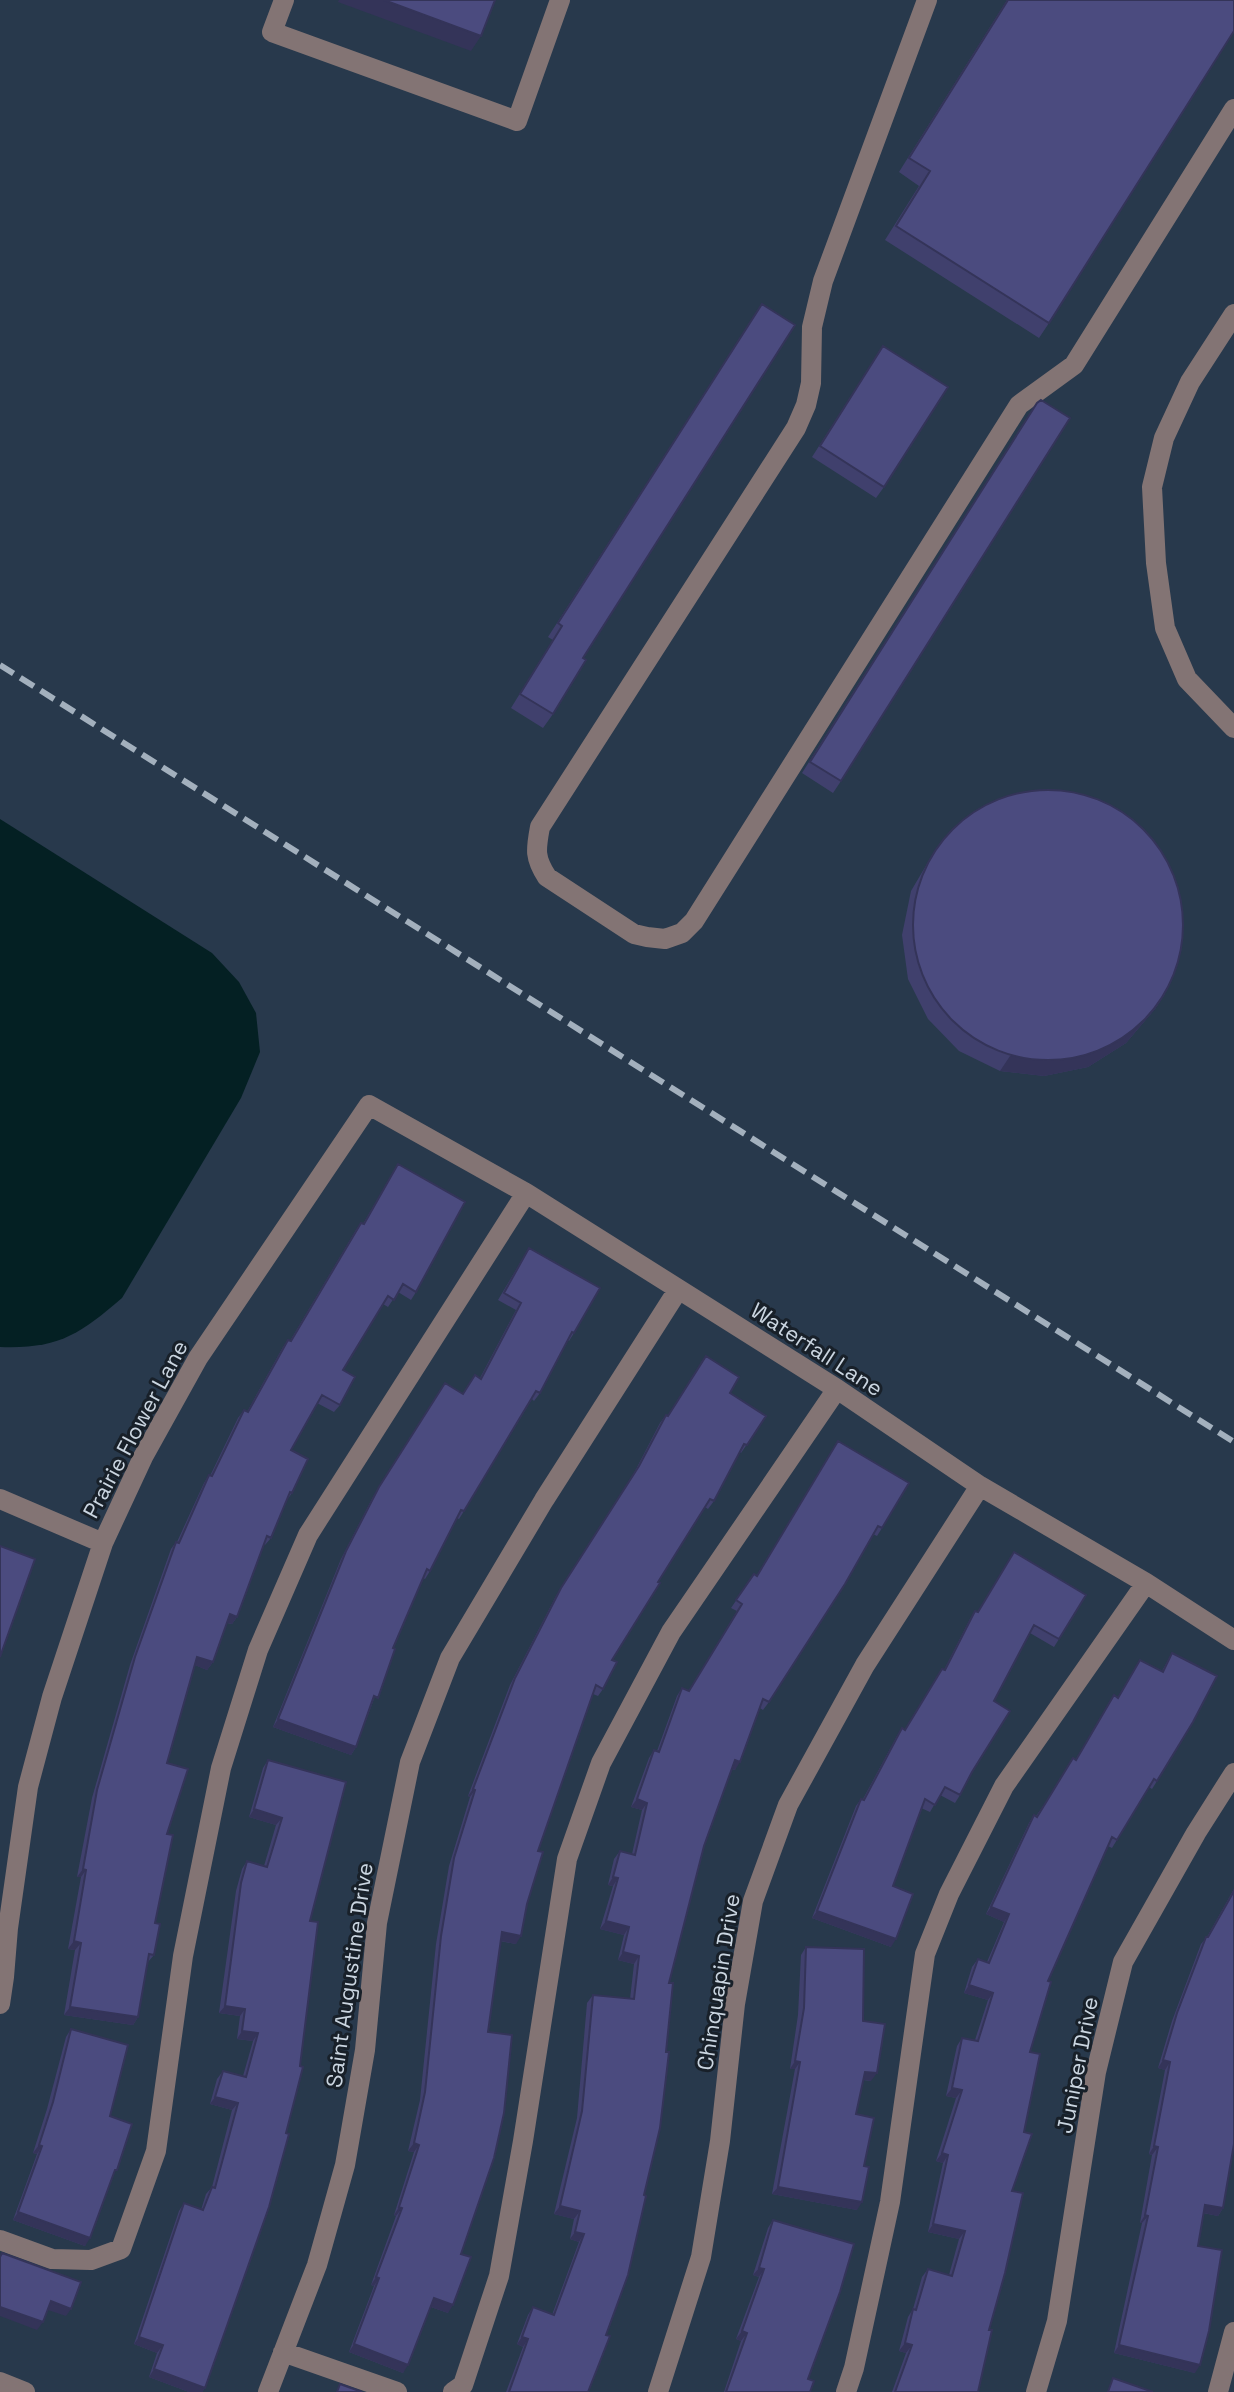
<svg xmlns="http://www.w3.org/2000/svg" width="1234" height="2392" font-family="'Space Grotesk',sans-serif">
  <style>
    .water { fill: #042023 }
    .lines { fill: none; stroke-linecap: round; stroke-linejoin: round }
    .minor { stroke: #837474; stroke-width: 20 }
    .rail { stroke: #a3b0bd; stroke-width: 6; stroke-dasharray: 16 8; stroke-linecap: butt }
    .wall { fill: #40406d }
    .shaded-wall { fill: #343459 }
    .building { fill: #4b4b7f; stroke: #343459; stroke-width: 2 }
    .labels { text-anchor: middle; stroke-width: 6; stroke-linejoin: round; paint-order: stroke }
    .street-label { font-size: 22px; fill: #cad5e0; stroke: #182029 }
  </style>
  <rect width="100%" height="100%" fill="#28394c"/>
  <path class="water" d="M0 819 212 953 239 982 256 1013 260 1052 241 1098 122 1298C79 1335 58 1349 0 1347Z"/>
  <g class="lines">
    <path class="minor" d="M284 0 272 32 517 121 560 0
      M927 0 823 281 812 327 811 383 806 405 796 428 540 827C536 849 534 857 547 877L634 934 647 937 665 939 682 933 694 921 1019 405 1074 365 1234 109
      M1234 314 1190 382 1164 438 1152 487 1156 563 1165 628 1187 679 1234 728
      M0 1499 103 1543
      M0 2004 4 1977 8 1928 28 1787 52 1697 103 1543 143 1457 198 1358 369 1105 526 1193 837 1389 980 1486 1146 1583 1234 1640
      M0 2240 52 2259 91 2260 121 2249 156 2151 183 1956 221 1768 258 1650 308 1535 526 1193
      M283 2352 397 2392
      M0 2382 25 2392
      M268 2392 317 2265 345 2165 365 2050 377 1923 410 1762 450 1658 544 1500 678 1290
      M453 2392 463 2385 499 2276 523 2141 567 1859 601 1763 671 1632 837 1389
      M658 2392 701 2257 720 2141 735 2004 753 1901 788 1805 865 1665 980 1486
      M846 2392 854 2368 890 2202 925 1954 949 1894 1004 1786 1146 1583
      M1036 2392 1057 2321 1096 2072 1123 1962 1196 1833 1234 1773
      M1218 2392 1234 2332"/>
    <path class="rail" d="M0 665 1234 1442"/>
  </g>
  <path class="wall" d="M1007 0H1234L1049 323 1039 338 885 240 919 186 899 172Z
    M762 304 583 658 553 714 543 728 511 708 553 640 548 637Z
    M883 346 884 487 876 498 812 457Z
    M1037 403 841 781 833 793 802 773Z
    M945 837 1165 994 1155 1009 1126 1043 1088 1067 1044 1076 1000 1071 959 1051 928 1019 908 979 902 935 911 891 934 852Z
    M398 1164 416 1292 411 1300 398 1292 388 1307 383 1304 343 1370 340 1405 334 1412 317 1403 291 1450 292 1493 287 1500 271 1538 265 1545 263 1544 237 1617 232 1624 227 1623 213 1662 207 1670 195 1665 167 1763V1834L155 1923 154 1955 148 1962 138 2017 133 2025 64 2015 75 1950 68 1949 81 1877H77L92 1798 130 1665 171 1549 176 1542H177L204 1483 209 1475 210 1476 238 1418 244 1410 247 1412 283 1347 288 1340 290 1341 356 1230 361 1223 363 1224Z
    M529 1248 574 1333 569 1341 568 1340 540 1393 534 1401 532 1399 464 1511 459 1519 457 1518 430 1571 425 1579 423 1578 393 1648 356 1747 351 1755 273 1727 341 1559 374 1495 445 1383 463 1394 480 1378 516 1310 498 1300Z
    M730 1393 766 1416 741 1453 740 1452 714 1501 708 1509 705 1507 658 1582 612 1660 603 1689 598 1696 593 1694 538 1851 516 1944 500 1941 461 2254 448 2313 431 2307 403 2373 349 2352 374 2286 371 2285 396 2216 394 2215 414 2152 408 2151 420 2100 436 1944 449 1866 470 1797 468 1796 510 1685 556 1596 634 1473 660 1423 666 1415 668 1416Z
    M838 1441 882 1528 877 1536 873 1534 769 1702 763 1710 760 1708 735 1770 732 1769 704 1846 669 1983 606 2335 588 2392H506L523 2347 517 2344 528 2315 533 2307 552 2315 579 2242 570 2239 574 2219 554 2214 577 2118 587 2003 593 1995 630 1999 634 1964 618 1960 624 1935 600 1929 613 1886 608 1885 614 1859 620 1851 632 1854 642 1810 631 1807 649 1758 654 1750 657 1751 677 1696 682 1688 689 1691 737 1611 731 1608 754 1574 757 1575Z
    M1014 1552 1059 1639 1054 1647 1030 1633 994 1701 972 1772 960 1795 955 1803 940 1795 930 1812 921 1808 893 1886 891 1947 812 1918 856 1806 861 1799H863L897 1736 902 1728 905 1730 944 1670 970 1619 975 1611 978 1612Z
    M1172 1653 1157 1781 1152 1789 1149 1787 1112 1848 1108 1846 1048 1981 1030 2052 1012 2191 978 2392H892L906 2353 899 2351 908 2317 913 2309 922 2277 928 2269 949 2275 959 2239 928 2232 943 2163 936 2161 956 2098 946 2096 957 2046 962 2038 975 2040 988 2000 964 1993 972 1967 978 1959 987 1962 1004 1922 986 1914 1029 1823 1034 1815 1036 1816 1076 1760 1114 1695 1118 1698 1140 1660 1162 1671Z
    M268 1760 310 1921 205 2388 202 2392H189L149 2377 157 2353 134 2344 179 2211 184 2203 201 2210 206 2194 212 2187 232 2110 210 2104 217 2079 223 2071 243 2076 253 2041 237 2039 240 2016 219 2013 236 1891 242 1869 247 1861 264 1866 276 1825 249 1817 263 1768Z
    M1234 1889V2108L1223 2208 1218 2216 1203 2213 1198 2246 1195 2373 1114 2353 1142 2223H1140L1152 2155 1149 2154 1165 2070 1158 2068 1172 2021 1201 1944 1207 1937Z
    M806 1947 863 2021 871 2081 863 2080 856 2114 857 2210 772 2194 795 2069H790L798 2015 801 1955Z
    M71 2029 110 2116 113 2176 85 2246 13 2220 37 2154 33 2153 47 2109 66 2037Z
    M773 2220 808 2379 810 2392H724L741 2341 736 2339 759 2277 753 2275 768 2228Z"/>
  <path class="shaded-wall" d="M339 0H384L481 36 471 51 338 2Z
    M1165 994 1155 1009 1126 1043 1088 1067 1044 1076 1000 1071 1010 1056Z
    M230 1614 237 1617 232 1624 225 1622Z
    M197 1657 213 1662 207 1670 192 1664Z
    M278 1719 356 1747 351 1755 273 1727Z
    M735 1760 740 1762 735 1770 730 1768Z
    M473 1789 475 1790 470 1797 468 1796Z
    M637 1799 647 1803 642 1810 631 1807Z
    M254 1809 282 1818 276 1825 249 1817Z
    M83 1869 86 1870 81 1877H77Z
    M613 1877 618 1878 613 1886 608 1885Z
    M991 1907 1009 1914 1004 1922 986 1914Z
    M817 1911 896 1939 891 1947 812 1918Z
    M606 1921 629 1927 624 1935 600 1929Z
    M502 1932 521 1936 516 1944 496 1940Z
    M74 1941 81 1943 75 1950 68 1949Z
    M623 1952 639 1956 634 1964 618 1960Z
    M969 1985 993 1993 988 2000 964 1993Z
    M225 2006 245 2009 240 2016 219 2013Z
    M70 2007 138 2017 133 2025 64 2015Z
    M242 2031 258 2033 253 2041 237 2039Z
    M1163 2060 1170 2062 1165 2070 1158 2068Z
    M795 2061 800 2062 795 2069H790Z
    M865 2072 877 2073 871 2081 860 2079Z
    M952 2088 962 2090 956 2098 946 2096Z
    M215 2097 238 2103 232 2110 210 2104Z
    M414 2143 419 2145 414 2152 408 2151Z
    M39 2145 42 2146 37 2154 33 2153Z
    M1154 2146 1158 2147 1152 2155 1149 2154Z
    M942 2153 948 2155 943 2163 936 2161Z
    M778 2187 862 2202 857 2210 772 2194Z
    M1205 2205 1223 2208 1218 2216 1199 2212Z
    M560 2206 580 2211 574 2219 554 2214Z
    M399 2207 402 2208 396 2216 394 2215Z
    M18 2212 90 2238 85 2246 13 2220Z
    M1145 2215 1148 2216 1142 2223H1140Z
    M933 2224 965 2231 959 2239 928 2232Z
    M575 2232 584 2234 579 2242 570 2239Z
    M759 2268 764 2269 759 2277 753 2275Z
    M376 2277 379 2278 374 2286 371 2285Z
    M434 2298 453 2305 448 2313 428 2306Z
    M51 2301 71 2309 66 2316 45 2309Z
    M0 2307 43 2322 37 2330 0 2316Z
    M742 2331 747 2333 741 2341 736 2339Z
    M139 2337 163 2345 157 2353 134 2344Z
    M522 2337 528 2339 523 2347 517 2344Z
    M905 2343 912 2345 906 2353 899 2351Z
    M354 2344 408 2365 403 2373 349 2352Z
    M1119 2345 1200 2365 1195 2373 1114 2353Z
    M154 2369 205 2388 202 2392H189L149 2377Z"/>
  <path class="building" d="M384 0H495L481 36Z
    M1008 0H1234V31L1049 323 896 226 930 171 909 158Z
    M762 304 795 325 583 658 586 660 553 714 520 694 562 626 558 623Z
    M883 346 948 387 884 487 820 446Z
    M1041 400 1070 418 841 781 810 762 1037 403Z
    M913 925a135 135 0 1 1 270 0a135 135 0 1 1-270 0Z
    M398 1164 465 1202 416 1292 403 1284 394 1300 388 1296 343 1370 355 1377 340 1405 322 1395 291 1450 308 1459 292 1493 290 1492 271 1538 267 1536 237 1617 230 1614 213 1662 197 1657 167 1763 188 1769 167 1834 173 1835 155 1923 160 1924 154 1955 149 1954 138 2017 70 2007 81 1943 74 1941 86 1870 83 1869 97 1790 135 1657 176 1542 179 1543 209 1475 212 1476 244 1410 248 1412 288 1340 291 1341 361 1223 364 1224Z
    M529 1248 600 1288 574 1333 572 1332 540 1393 536 1391 464 1511 461 1510 430 1571 427 1569 393 1648 395 1649 378 1698 374 1696 356 1747 278 1719 346 1551 379 1487 445 1383 463 1394 475 1375 481 1379 521 1303 504 1293Z
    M706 1356 739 1377 730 1393 766 1416 747 1445 744 1444 714 1501 710 1499 658 1582 660 1583 612 1660 617 1662 603 1689 596 1685 538 1851 543 1852 527 1904 521 1936 502 1932 488 2032 512 2035 504 2113 494 2158 461 2254 471 2257 453 2305 434 2298 408 2365 354 2344 379 2278 376 2277 402 2208 399 2207 419 2145 414 2143 425 2092 441 1936 454 1858 475 1790 473 1789 515 1678 561 1588 639 1466 666 1415 668 1416Z
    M838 1441 909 1483 882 1528 878 1526 845 1584 769 1702 763 1699 740 1762 735 1760 704 1846 669 1983H673L666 2052H669L660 2128 644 2195 646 2196 628 2275 606 2335 610 2336 588 2392H509L528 2339 522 2337 533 2307 554 2315 584 2234 575 2232 580 2211 560 2206 582 2111 593 1995 634 1999 639 1956 623 1952 629 1927 606 1921 618 1878 613 1877 620 1851 635 1855 647 1803 637 1799 654 1750 659 1752 682 1688 689 1691 742 1604 736 1600 754 1574 757 1576Z
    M0 1546 35 1559 0 1657Z
    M1014 1552 1086 1595 1059 1639 1034 1625 994 1701 1010 1711 972 1772 960 1795 945 1787 935 1805 925 1799 893 1886 913 1894 896 1939 817 1911 861 1799 864 1800 902 1728 905 1730 942 1669 945 1670 975 1611 978 1612Z
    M1172 1653 1217 1676 1193 1722 1157 1781 1154 1779 1117 1840 1112 1837 1048 1981 1051 1982 1030 2052 1040 2054 1024 2132 1032 2134 1012 2191 1023 2193 1005 2273 989 2330H992L978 2392H895L912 2345 905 2343 913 2309 916 2310 928 2269 952 2276 965 2231 933 2224 948 2155 942 2153 962 2090 952 2088 962 2038 978 2041 993 1993 969 1985 978 1959 989 1963 1009 1914 991 1907 1034 1815 1037 1817 1073 1758 1076 1760 1114 1695 1118 1698 1140 1660 1163 1672Z
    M268 1760 346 1782 310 1921 318 1922 300 2066 303 2067 286 2133 289 2134 269 2207 205 2388 154 2369 163 2345 139 2337 184 2203 203 2210 212 2187 215 2188 238 2103 215 2097 223 2071 246 2077 258 2033 242 2031 245 2009 225 2006 241 1883 247 1861 267 1867 282 1818 254 1809Z
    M1234 1891V2144L1223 2208 1205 2205 1198 2246 1222 2250 1209 2331 1200 2365 1119 2345 1148 2216 1145 2215 1158 2147 1154 2146 1170 2062 1163 2060 1177 2013 1206 1937H1208Z
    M806 1947 864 1949 863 2021 885 2024 877 2073 865 2072 856 2114 874 2118 864 2166 869 2167 862 2202 778 2187 800 2062 795 2061 804 2008Z
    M71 2029 128 2045 110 2116 132 2124 117 2170H115L90 2238 18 2212 42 2146 39 2145 53 2102Z
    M773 2220 854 2244 840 2292 808 2379 814 2381 810 2392H726L747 2333 742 2331 764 2269 759 2268Z
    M2 2253 81 2282 71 2309 51 2301 43 2322 0 2307V2257Z
    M1113 2378 1153 2392H1108Z
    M340 2384 362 2392H337Z"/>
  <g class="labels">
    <g class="street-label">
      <text transform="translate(817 1349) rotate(33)" y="8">Waterfall Lane</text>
      <text transform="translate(135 1429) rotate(-62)" y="8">Prairie Flower Lane</text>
      <text transform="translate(349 1975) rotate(-82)" y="8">Saint Augustine Drive</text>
      <text transform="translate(718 1982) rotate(-81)" y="8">Chinquapin Drive</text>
      <text transform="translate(1077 2065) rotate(-79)" y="8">Juniper Drive</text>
    </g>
  </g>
</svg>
